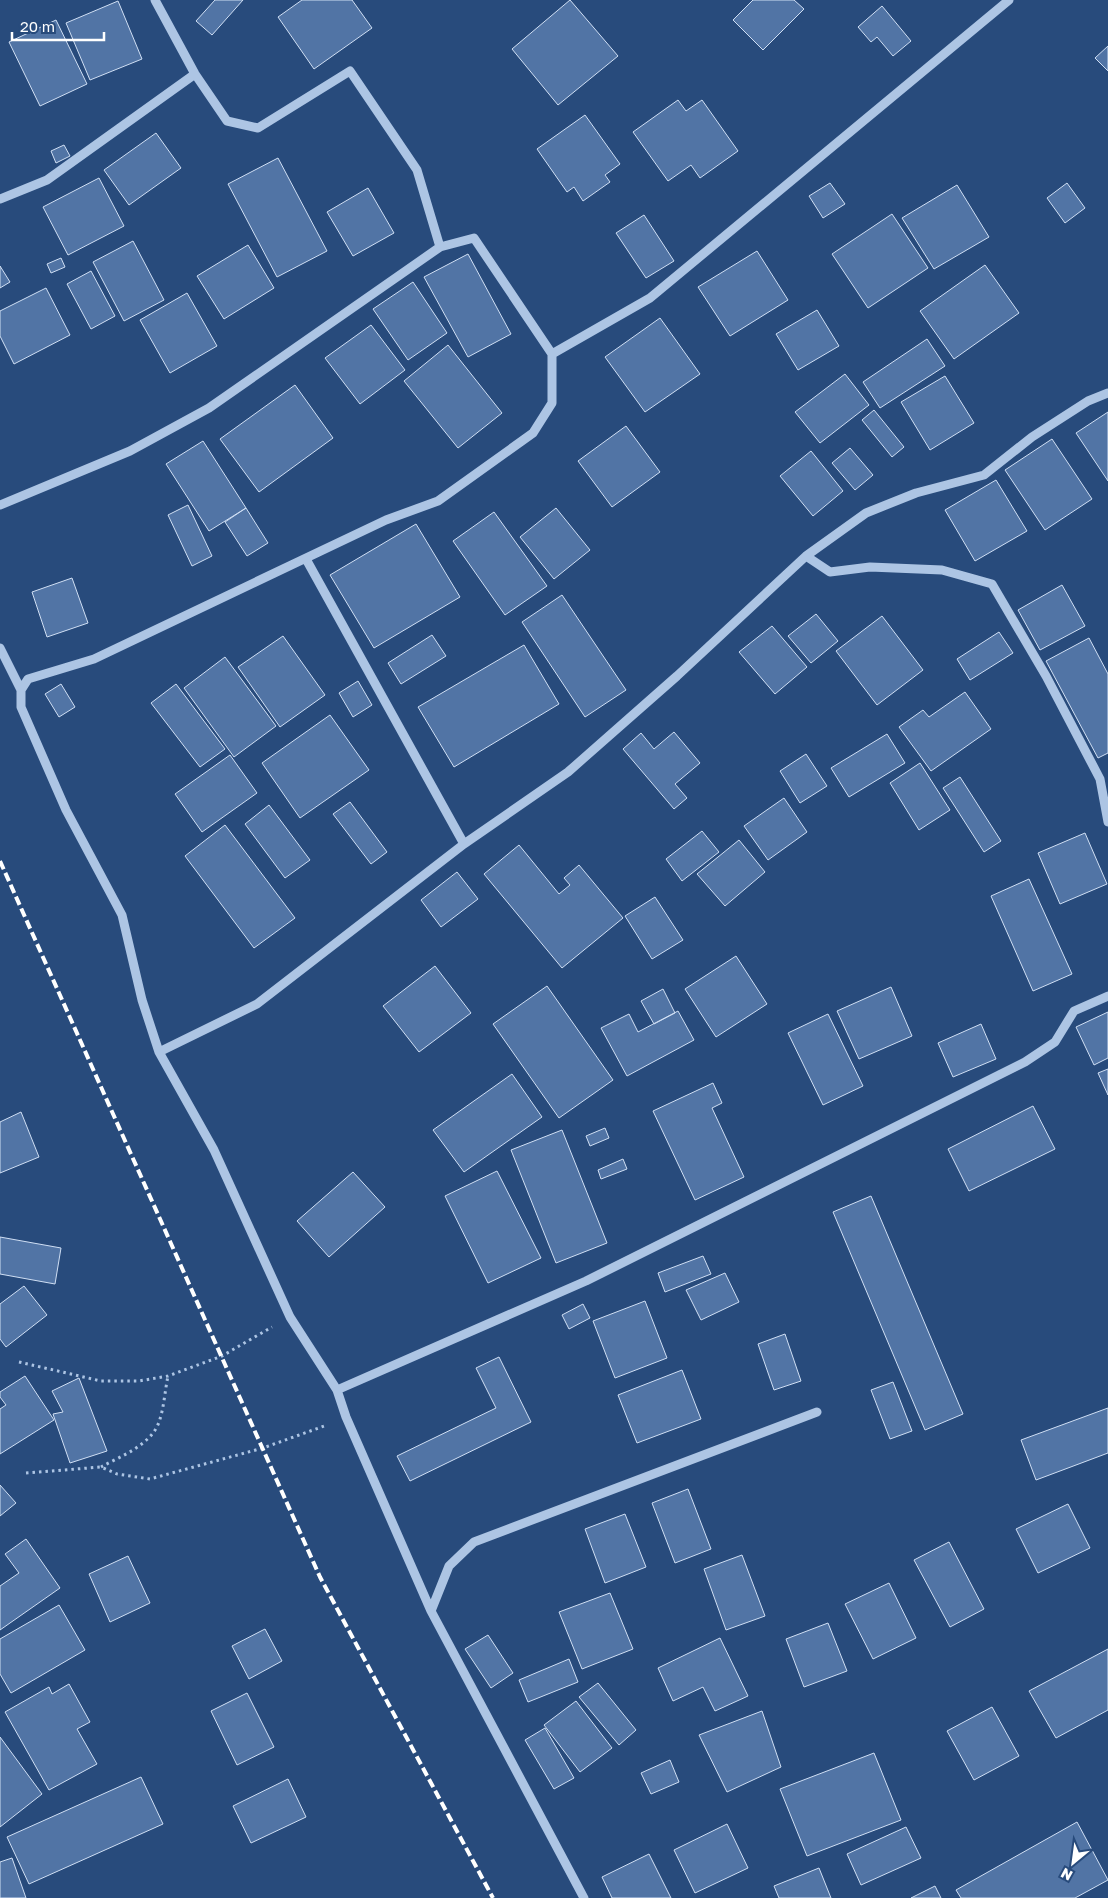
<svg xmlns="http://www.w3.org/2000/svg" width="1108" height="1898" font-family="'Golos Text',sans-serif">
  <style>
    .building { fill: #5174a5; stroke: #d0dff4 }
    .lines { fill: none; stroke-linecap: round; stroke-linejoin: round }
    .path { stroke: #adc5e4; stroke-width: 3; stroke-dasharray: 2.5 4; stroke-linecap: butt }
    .minor { stroke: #adc5e4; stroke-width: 9 }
    .rail { stroke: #fff; stroke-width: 4; stroke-dasharray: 9 4; stroke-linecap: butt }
  </style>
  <rect width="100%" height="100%" fill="#284b7c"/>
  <path class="building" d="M215 0H243L212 35 196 21Z
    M302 0H352L372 28 314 69 278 17Z
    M570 0 618 56 558 105 512 49Z
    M753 0H794L804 9 763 50 733 20Z
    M118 1 142 59 90 80 66 23Z
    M882 6 911 41 893 56 877 37 871 42 858 27Z
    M56 20 87 84 40 106 9 42Z
    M1108 46V71L1095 58Z
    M678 100 686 111 702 100 738 151 700 178 691 165 668 181 633 132Z
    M585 115 620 164 605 175 610 182 583 201 574 187 567 192 537 149Z
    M156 133 181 168 129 205 104 170Z
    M64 145 70 156 56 163 51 151Z
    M278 158 327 251 277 277 228 184Z
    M99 178 124 226 68 255 43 207Z
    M830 183 845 204 823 218 809 196Z
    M1067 183 1085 208 1065 223 1047 198Z
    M957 185 989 237 934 269 902 218Z
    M368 188 394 233 353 256 327 212Z
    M892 214 928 268 868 308 832 254Z
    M644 215 674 261 646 278 616 233Z
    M133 241 164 300 124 321 93 262Z
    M248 245 274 288 224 319 197 276Z
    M757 251 788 300 730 336 698 287Z
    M468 254 511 334 468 357 424 277Z
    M61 258 65 267 51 273 47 264Z
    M985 265 1019 313 954 359 920 311Z
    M0 266 10 282 0 288Z
    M91 271 115 316 91 329 67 284Z
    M413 282 447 333 408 360 373 309Z
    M46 288 70 335 14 364 0 336V311Z
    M187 293 217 346 170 373 140 320Z
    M817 310 839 346 798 370 776 334Z
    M660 318 700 374 645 412 605 357Z
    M371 325 405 370 360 404 325 358Z
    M927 339 945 366 880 408 863 382Z
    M448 345 502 413 458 448 404 381Z
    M845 374 869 405 820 443 795 412Z
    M945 376 974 423 930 450 901 402Z
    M295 385 333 438 259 492 220 439Z
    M874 410 904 447 892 457 862 420Z
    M1108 412V481L1076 433Z
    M626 426 660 472 612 507 578 461Z
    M1052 439 1092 499 1045 530 1005 470Z
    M203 441 246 508 209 531 166 464Z
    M850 448 873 475 855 490 832 463Z
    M811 451 843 491 813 516 780 476Z
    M996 480 1027 531 975 561 945 510Z
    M188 505 212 556 192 566 168 515Z
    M246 508 268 543 247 556 225 522Z
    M556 508 590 550 554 579 520 537Z
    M494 512 547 586 505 615 453 541Z
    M416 524 460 597 374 648 330 575Z
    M72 578 88 623 47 637 32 592Z
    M1062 585 1085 626 1040 650 1018 610Z
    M562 595 626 690 585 717 522 622Z
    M816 614 838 641 811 663 788 636Z
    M882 616 923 670 877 705 836 651Z
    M772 626 807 667 775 694 739 652Z
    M999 632 1013 653 970 680 957 659Z
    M432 635 446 656 401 684 388 663Z
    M283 636 325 695 280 727 238 667Z
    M1089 638 1108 674V753L1098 758 1046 661Z
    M524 645 559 704 454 767 418 707Z
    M225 657 276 726 234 757 184 688Z
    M358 681 372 705 353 717 339 693Z
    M61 684 75 707 59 717 45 694Z
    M176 684 225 749 200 767 151 703Z
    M965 692 991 729 931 771 899 727 923 710 929 717Z
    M330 715 369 770 300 818 262 763Z
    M674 732 700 763 675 784 687 798 674 809 623 749 641 733 654 749Z
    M887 734 905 763 849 797 831 768Z
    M806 754 827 786 800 803 780 771Z
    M230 755 257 793 202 832 175 794Z
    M920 763 950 810 919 830 890 783Z
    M960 777 1001 841 984 852 943 788Z
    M784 798 807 832 768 860 744 826Z
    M350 802 387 852 371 864 333 814Z
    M269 805 310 860 285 878 245 824Z
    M225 825 295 918 254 948 185 856Z
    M702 831 719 852 682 881 666 859Z
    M1085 833 1107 884 1060 904 1038 853Z
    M739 840 765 872 725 906 697 874Z
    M519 845 559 894 570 885 564 878 579 865 623 918 562 968 484 874Z
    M457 872 478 899 441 927 421 900Z
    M1029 879 1072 974 1033 991 991 896Z
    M655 897 683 940 652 959 625 916Z
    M736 956 767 1004 716 1037 685 989Z
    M435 966 471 1013 419 1052 383 1006Z
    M547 986 613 1080 559 1118 493 1024Z
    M891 987 912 1036 859 1059 837 1011Z
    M663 989 675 1013 654 1024 641 1001Z
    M678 1011 694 1040 627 1076 601 1028 629 1014 638 1032Z
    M1108 1012V1058L1094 1065 1076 1027Z
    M828 1014 863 1086 823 1105 788 1033Z
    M981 1024 996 1059 953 1077 938 1043Z
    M1108 1069V1095L1098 1073Z
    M512 1074 542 1117 464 1172 433 1130Z
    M713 1083 722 1103 712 1108 744 1177 695 1200 653 1111Z
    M1033 1106 1055 1149 969 1191 948 1149Z
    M21 1112 39 1157 0 1173V1122Z
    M605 1128 609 1138 590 1146 586 1136Z
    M562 1130 607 1243 556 1263 511 1150Z
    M623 1159 627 1169 601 1179 598 1170Z
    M497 1171 541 1258 488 1283 445 1196Z
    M353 1172 385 1207 329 1257 297 1221Z
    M871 1196 963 1414 925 1430 833 1212Z
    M0 1237 61 1248 55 1284 0 1274Z
    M703 1256 711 1274 665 1292 658 1273Z
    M725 1273 739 1302 701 1320 686 1290Z
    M24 1286 47 1315 6 1347 0 1339V1304Z
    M645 1301 667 1358 615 1378 593 1321Z
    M583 1304 590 1318 569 1329 562 1315Z
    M785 1334 801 1381 774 1390 758 1344Z
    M499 1357 531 1422 410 1481 397 1456 496 1408 476 1368Z
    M682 1370 701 1419 637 1443 618 1395Z
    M25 1376 54 1420 0 1454V1409L6 1405 0 1397V1392Z
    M79 1378 107 1451 70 1463 53 1414 63 1412 52 1391Z
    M893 1382 912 1431 890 1439 871 1390Z
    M1108 1408V1453L1036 1480 1021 1440Z
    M0 1485 16 1503 0 1516Z
    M688 1489 711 1549 675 1563 652 1503Z
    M1068 1504 1090 1548 1038 1573 1016 1529Z
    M625 1514 646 1567 605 1583 585 1529Z
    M26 1539 60 1588 0 1630V1586L19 1573 5 1554Z
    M949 1542 984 1609 950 1627 914 1560Z
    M742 1555 765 1616 726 1630 704 1569Z
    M128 1556 150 1603 110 1622 89 1574Z
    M889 1583 916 1638 873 1659 845 1604Z
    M610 1593 633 1649 582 1669 559 1612Z
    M59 1605 85 1650 11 1693 0 1674V1639Z
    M828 1623 847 1671 804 1687 786 1639Z
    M265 1629 282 1661 249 1679 232 1646Z
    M488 1635 513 1673 491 1688 465 1649Z
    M720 1638 748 1696 715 1711 703 1687 673 1701 658 1668Z
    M1108 1649V1710L1056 1738 1029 1691Z
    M569 1659 578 1682 528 1702 519 1680Z
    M598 1683 636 1730 619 1745 579 1697Z
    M69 1684 90 1722 77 1729 97 1764 49 1790 5 1712 49 1687 52 1694Z
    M247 1693 274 1747 237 1765 211 1711Z
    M576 1701 612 1748 580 1772 544 1725Z
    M992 1707 1019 1756 974 1780 947 1731Z
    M762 1711 781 1767 727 1792 699 1735Z
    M545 1728 574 1778 554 1789 525 1740Z
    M0 1737 42 1794 0 1827Z
    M874 1753 901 1820 807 1856 780 1789Z
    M670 1760 679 1782 651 1794 641 1773Z
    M141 1777 163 1824 29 1884 7 1837Z
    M288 1779 306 1817 251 1843 233 1806Z
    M1077 1822 1108 1880 1075 1898H961L956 1890Z
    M727 1824 748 1868 695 1893 674 1850Z
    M906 1827 921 1858 861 1885 847 1854Z
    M649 1854 671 1898H612L602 1877Z
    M12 1858 26 1898H0V1862Z
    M819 1868 831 1898H779L774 1886Z
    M935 1886 941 1898H911Z"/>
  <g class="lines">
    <path class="path" d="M19 1362 101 1381H139L168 1376 222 1356 272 1327
      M101 1467C121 1456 151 1445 159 1422 164 1408 165 1390 168 1376
      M26 1473 101 1467 117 1474 150 1479 263 1448 327 1425"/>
    <path class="minor" d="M0 199 47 180 195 74
      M440 247 474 238 552 354
      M0 505 130 451 209 408 440 247 417 170 350 71 258 128 227 121 195 74 155 0
      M806 556 830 572 870 567 942 570 992 584 1046 676 1100 779 1108 822
      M306 559 464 844
      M0 648 21 690
      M159 1052 257 1004 464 844 568 772 677 676 806 556 866 513 916 493 984 475 1032 437 1088 401 1108 393
      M337 1390 586 1281 1025 1062 1055 1042 1074 1011 1108 996
      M431 1611 449 1566 474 1542 817 1412
      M584 1898 431 1611 346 1417 337 1390 290 1317 214 1150 159 1052 142 1000 122 915 66 810 21 707V690L28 679 94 659 386 520 438 501 533 433 552 403V354L650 298 1009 0"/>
    <path class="rail" d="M0 861 320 1577 493 1898"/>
  </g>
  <g transform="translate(1073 1863) rotate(209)" stroke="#284b7c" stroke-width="4" paint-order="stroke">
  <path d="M0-4L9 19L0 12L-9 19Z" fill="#ffffff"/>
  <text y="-8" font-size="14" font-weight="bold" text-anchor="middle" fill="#ffffff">N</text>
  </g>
  <path d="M12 32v8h92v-8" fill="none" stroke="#ffffff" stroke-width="2.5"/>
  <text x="20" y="32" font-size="15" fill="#ffffff" stroke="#284b7c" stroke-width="4" paint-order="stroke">20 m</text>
</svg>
